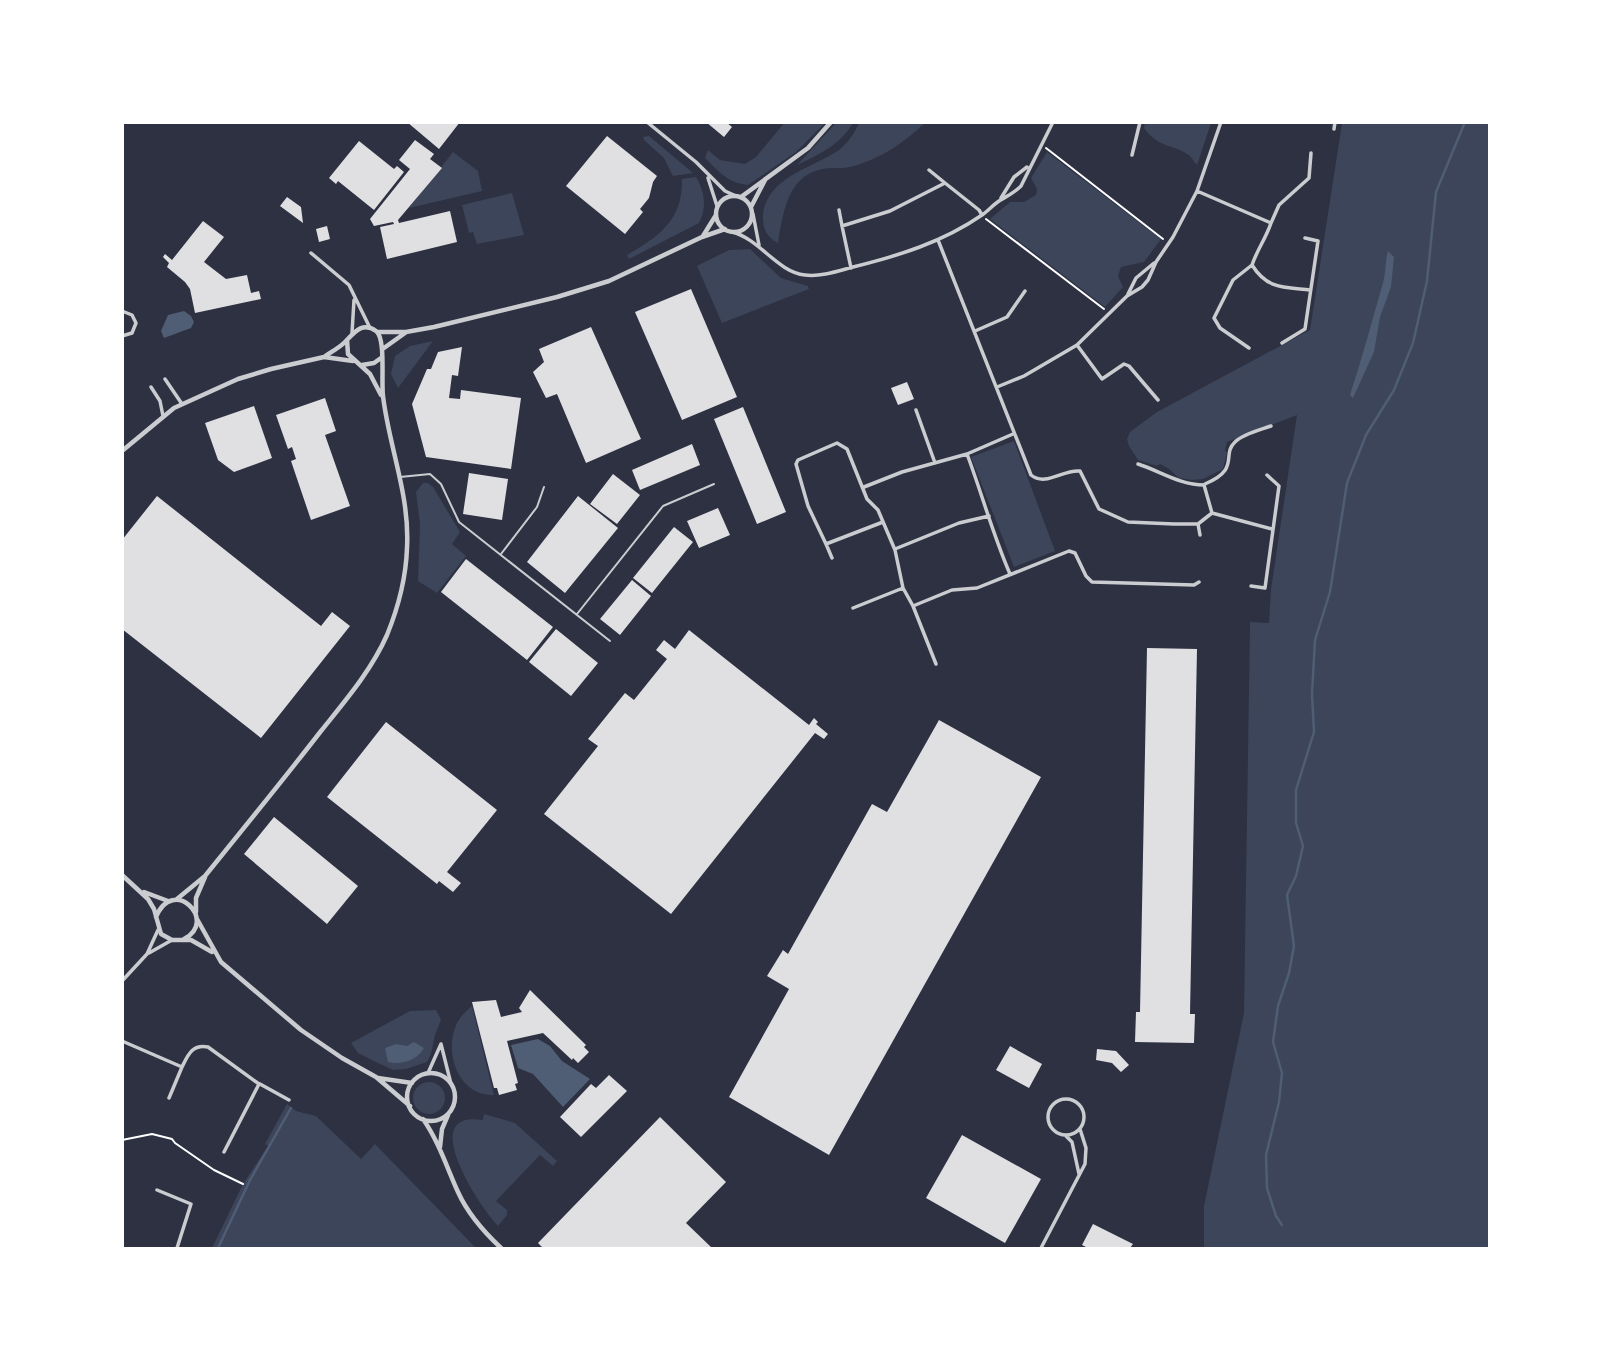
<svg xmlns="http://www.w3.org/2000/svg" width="1612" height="1371" font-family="'Varela Round',sans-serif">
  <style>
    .green { fill: #3c4559 }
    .water { fill: #4f5d75 }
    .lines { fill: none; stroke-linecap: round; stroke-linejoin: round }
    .stream { stroke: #4f5d75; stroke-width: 2.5 }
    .building { fill: #e0e0e3 }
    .path { stroke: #fff; stroke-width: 2 }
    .service { stroke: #caccd0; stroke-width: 2 }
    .minor { stroke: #caccd0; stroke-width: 3.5 }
    .tertiary { stroke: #caccd0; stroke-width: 4.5 }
  </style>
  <rect width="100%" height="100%" fill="#2d3142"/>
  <path class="green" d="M785 122 825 123 796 152 748 185C728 183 719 172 705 158L708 150 720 160 745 164 756 157Z
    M836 123H853C840 145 820 154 797 165Z
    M859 123H925C904 143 879 160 850 167 841 169 831 167 822 169 787 176 783 214 778 243 767 237 763 230 763 218 764 179 809 169 836 152 847 145 854 134 859 123Z
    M1145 123H1211L1197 165C1194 162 1193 159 1190 156 1175 144 1159 149 1144 128Z
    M1342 123H1489V1248H1204V1206L1244 1013 1250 622 1269 623 1271 589 1297 415 1227 442 1225 450 1227 453 1223 469 1203 479 1192 480 1179 478 1168 468 1160 464 1157 466 1138 460 1129 446 1127 439 1130 432 1157 412 1310 330Z
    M649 136 693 173 673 176 664 158 644 140 643 137Z
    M453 152 478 171 482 191 409 208Z
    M1047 152 1161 239 1144 262 1121 267 1118 276 1123 287 1105 307 990 219 1010 202H1024L1036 195 1037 189 1031 178Z
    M696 177C705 192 707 207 699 223L629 259 627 255C660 236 683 219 682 179Z
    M512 193 524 235 477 244 473 232 469 233 462 205Z
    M750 249 781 278 808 286 809 289 722 323 697 266 729 250Z
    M433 341 398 388 391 374 395 356 410 346Z
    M1014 441 1055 551 1014 567 971 457Z
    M423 483H428L433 487 460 532 452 544 466 556 437 593 418 581 420 524 416 492Z
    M472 1006 494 1095C458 1096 443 1052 457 1023 460 1017 466 1011 472 1006Z
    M436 1010 441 1020 435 1035 431 1054 427 1062 406 1069 393 1070 380 1064 358 1053 351 1043 410 1011Z
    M413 1098a16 16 0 1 1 32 0a16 16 0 1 1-32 0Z
    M287 1104 296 1111 316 1116 361 1159 375 1144 476 1248H212L243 1184 268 1146 265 1144Z
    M484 1114 515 1123 557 1161 553 1166 540 1155 496 1201 507 1210V1215L498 1226C480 1208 415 1109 483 1120Z"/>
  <path class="water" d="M1388 251 1394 257 1391 287 1380 317 1374 352 1353 398 1350 395C1362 358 1372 321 1383 283 1386 273 1385 261 1388 251Z
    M184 311 191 316 194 322 191 328 164 338 161 331 168 315Z
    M538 1039 550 1046 562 1061 590 1079 563 1107 533 1074 518 1068 511 1045Z
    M414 1042 424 1048C417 1061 401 1065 388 1062L385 1048 396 1044 407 1046Z"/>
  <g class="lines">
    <path class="stream" d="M1282 1225 1276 1216 1267 1188 1266 1155 1279 1102 1282 1073 1273 1042 1278 1006 1289 973 1294 946 1287 895 1296 876 1303 846 1296 823V790L1314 732 1312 694 1315 640 1330 592 1347 483 1366 435 1394 390 1413 343 1427 281 1436 192 1465 122
      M218 1248 250 1180 291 1108"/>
  </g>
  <path class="building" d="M407 122H460L439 149Z
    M706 122H726L732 127 724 137Z
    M607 136 657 176 653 182 649 198 640 209 643 212 625 234 566 186Z
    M415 140 434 154 430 159 442 168 398 220 399 223 450 211 457 242 387 259 380 227 394 224 393 222 374 226 370 219 410 169 399 160Z
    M359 141 394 169 397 166 404 172 374 210 338 181 336 184 329 178Z
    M287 197 301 207 303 223 280 206Z
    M203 221 224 237 204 262 226 279 247 275 251 293 259 291 261 299 195 313 190 289 185 282 167 267 169 263 163 257 165 254 172 260Z
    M327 226 330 239 319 242 316 229Z
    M691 289 737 397 682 420 635 312Z
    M591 327 641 439 586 463 557 394 546 398 533 372 544 362 539 349Z
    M462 347 458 376 452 375 449 398 460 399 461 390 521 398 511 469 426 457 412 404 427 369H431L438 352Z
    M907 382 914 399 898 405 891 388Z
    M325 398 336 431 325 435 350 506 311 520 291 461 296 459 292 447 288 449 276 415Z
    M254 406 272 458 234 472 218 460 205 423Z
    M743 407 786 512 757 524 714 419Z
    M692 444 700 465 640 490 632 470Z
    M469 473 508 479 502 520 463 514Z
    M613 474 640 495 617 524 590 504Z
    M157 496 321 626 332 612 350 626 261 738 122 629V540Z
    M578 496 618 528 565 593 527 562Z
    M718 508 730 535 699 548 687 521Z
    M674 527 693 542 652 593 633 578Z
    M466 559 553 627 527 660 441 592Z
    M632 580 651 596 620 635 600 619Z
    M556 629 598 663 571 696 529 662Z
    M689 630 809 725 814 718 818 722 816 724 828 734 824 739 815 733 671 914 544 814 598 746 588 739 625 693 634 700 667 659 656 650 664 640 675 649Z
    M1147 648 1197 649 1190 1014H1195L1194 1043 1135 1042 1136 1012H1140Z
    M939 720 1041 777 829 1155 729 1097 789 989 767 976 783 950 788 954 872 804 887 812Z
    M386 722 497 810 447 872 461 883 453 892 439 881 437 884 327 797Z
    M274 817 358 886 327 924 244 854Z
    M530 990 586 1045 584 1047 589 1052 578 1063 573 1058 572 1060 543 1033 507 1041 518 1083 515 1084 517 1090 499 1095 497 1088H494L472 1002 496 1000 501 1017 522 1012 519 1008Z
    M1010 1046 1042 1064 1029 1088 996 1070Z
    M1097 1049 1116 1051 1129 1065 1121 1072 1112 1063 1096 1060Z
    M609 1075 627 1091 581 1137 560 1117 591 1084 596 1088Z
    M660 1117 726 1182 686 1223 712 1248H543L538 1243Z
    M962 1135 1041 1179 1005 1243 926 1198Z
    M1093 1224 1133 1244 1130 1248H1088L1082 1245Z"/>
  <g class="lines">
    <path class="path" d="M1046 148 1163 239
      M986 219 1104 309
      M122 1140 152 1134 172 1139 175 1143 214 1170 243 1184"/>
    <path class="service" d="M400 477 430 474 441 484 459 522 610 641
      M501 554 537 507 544 487
      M577 614 663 506 714 484"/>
    <path class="minor" d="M647 122 696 162 725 191 736 196
      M1334 129 1335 122
      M1132 155 1140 122
      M929 170 945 183
      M708 178 717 206
      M1197 191 1271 223C1266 238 1257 250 1252 265 1267 289 1283 287 1310 290
      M1001 198 1014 177 1027 167
      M839 210 842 226
      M753 214 759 245
      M1271 223 1279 205 1309 178 1311 153
      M732 232C760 239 777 272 805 275 821 277 838 271 853 267 898 256 943 242 982 215 988 211 993 205 999 201 1007 196 1014 193 1021 186L1053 122
      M938 240 1031 475C1046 487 1063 469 1080 471L1099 509 1128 522 1174 524H1198L1212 513 1272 529
      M311 253 349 285 370 328
      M851 268 842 226 890 211 945 183 979 210 982 215
      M1128 294 1136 278 1154 263
      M122 311 132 315 136 323 132 333 122 336
      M975 331 1007 317 1025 291
      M352 333 354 300
      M1282 343 1305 329 1318 241 1305 238
      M1077 345 1102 379 1124 364 1129 366 1158 400
      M1249 348 1220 328 1214 318 1233 280 1252 265
      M165 379 182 404
      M151 387 160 401 163 416
      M997 387 1024 376 1077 345 1127 296 1142 287 1148 280 1156 262 1173 237 1197 191 1221 122
      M916 410 935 463
      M967 454C982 494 993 535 1010 574
      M1138 464C1160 471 1180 485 1204 485L1212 513
      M1205 484C1241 469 1221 455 1235 442 1243 434 1260 430 1271 426
      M864 487 902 472 967 454 1013 434
      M883 522 826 544 808 506 796 464 798 460 837 443 847 449 867 499 878 510 895 550 903 588 913 606 936 664
      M1198 524 1200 535
      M826 544 832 558
      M895 549 959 523 989 516
      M1251 586 1265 588 1279 486 1267 475
      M913 606 952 590 977 588 1069 551 1075 553 1086 576 1092 582 1194 585 1199 582
      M853 608 903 588
      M149 953 172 940
      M122 981 147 954 158 930
      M122 1041 182 1067C188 1055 192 1044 208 1047L259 1084 224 1152
      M441 1044 451 1084
      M428 1073 441 1044
      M260 1084 289 1100
      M169 1098 182 1067
      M1048 1117a18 18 0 1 1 36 0a18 18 0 1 1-36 0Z
      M1066 1136 1072 1142 1079 1174
      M157 1190 191 1204 177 1248
      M1041 1248 1085 1164 1086 1148 1080 1129"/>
    <path class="tertiary" d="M716 214a18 18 0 1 1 36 0a18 18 0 1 1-36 0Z
      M741 197 808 148 831 122
      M751 207 765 180
      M703 236 716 215
      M378 332H406L434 327 557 297 609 281 702 237 725 229
      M347 340 348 354 370 374 381 395
      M384 348 405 333
      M362 365 374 363 381 358
      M122 451 174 408 238 379 271 369 324 357 353 361
      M122 875 148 899 154 909 161 934 172 940H191L212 952
      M144 892 168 901
      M177 899 205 876C244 828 283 780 321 731 345 701 371 671 387 635 398 608 406 577 407 548 410 495 389 447 383 396 381 381 386 338 376 331 362 321 354 333 345 342 339 348 331 352 324 357
      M196 912V898L205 877
      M156 917C173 875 219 921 184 939
      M197 919 221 962 301 1030 342 1058 376 1077 410 1106
      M407 1097a24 24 0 1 1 48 0a24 24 0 1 1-48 0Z
      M378 1078 412 1083
      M423 1119C439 1142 447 1168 458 1192 467 1212 485 1233 501 1248
      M440 1147 442 1129 448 1115"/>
  </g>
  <rect width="1612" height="1371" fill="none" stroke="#ffffff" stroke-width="248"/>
</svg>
